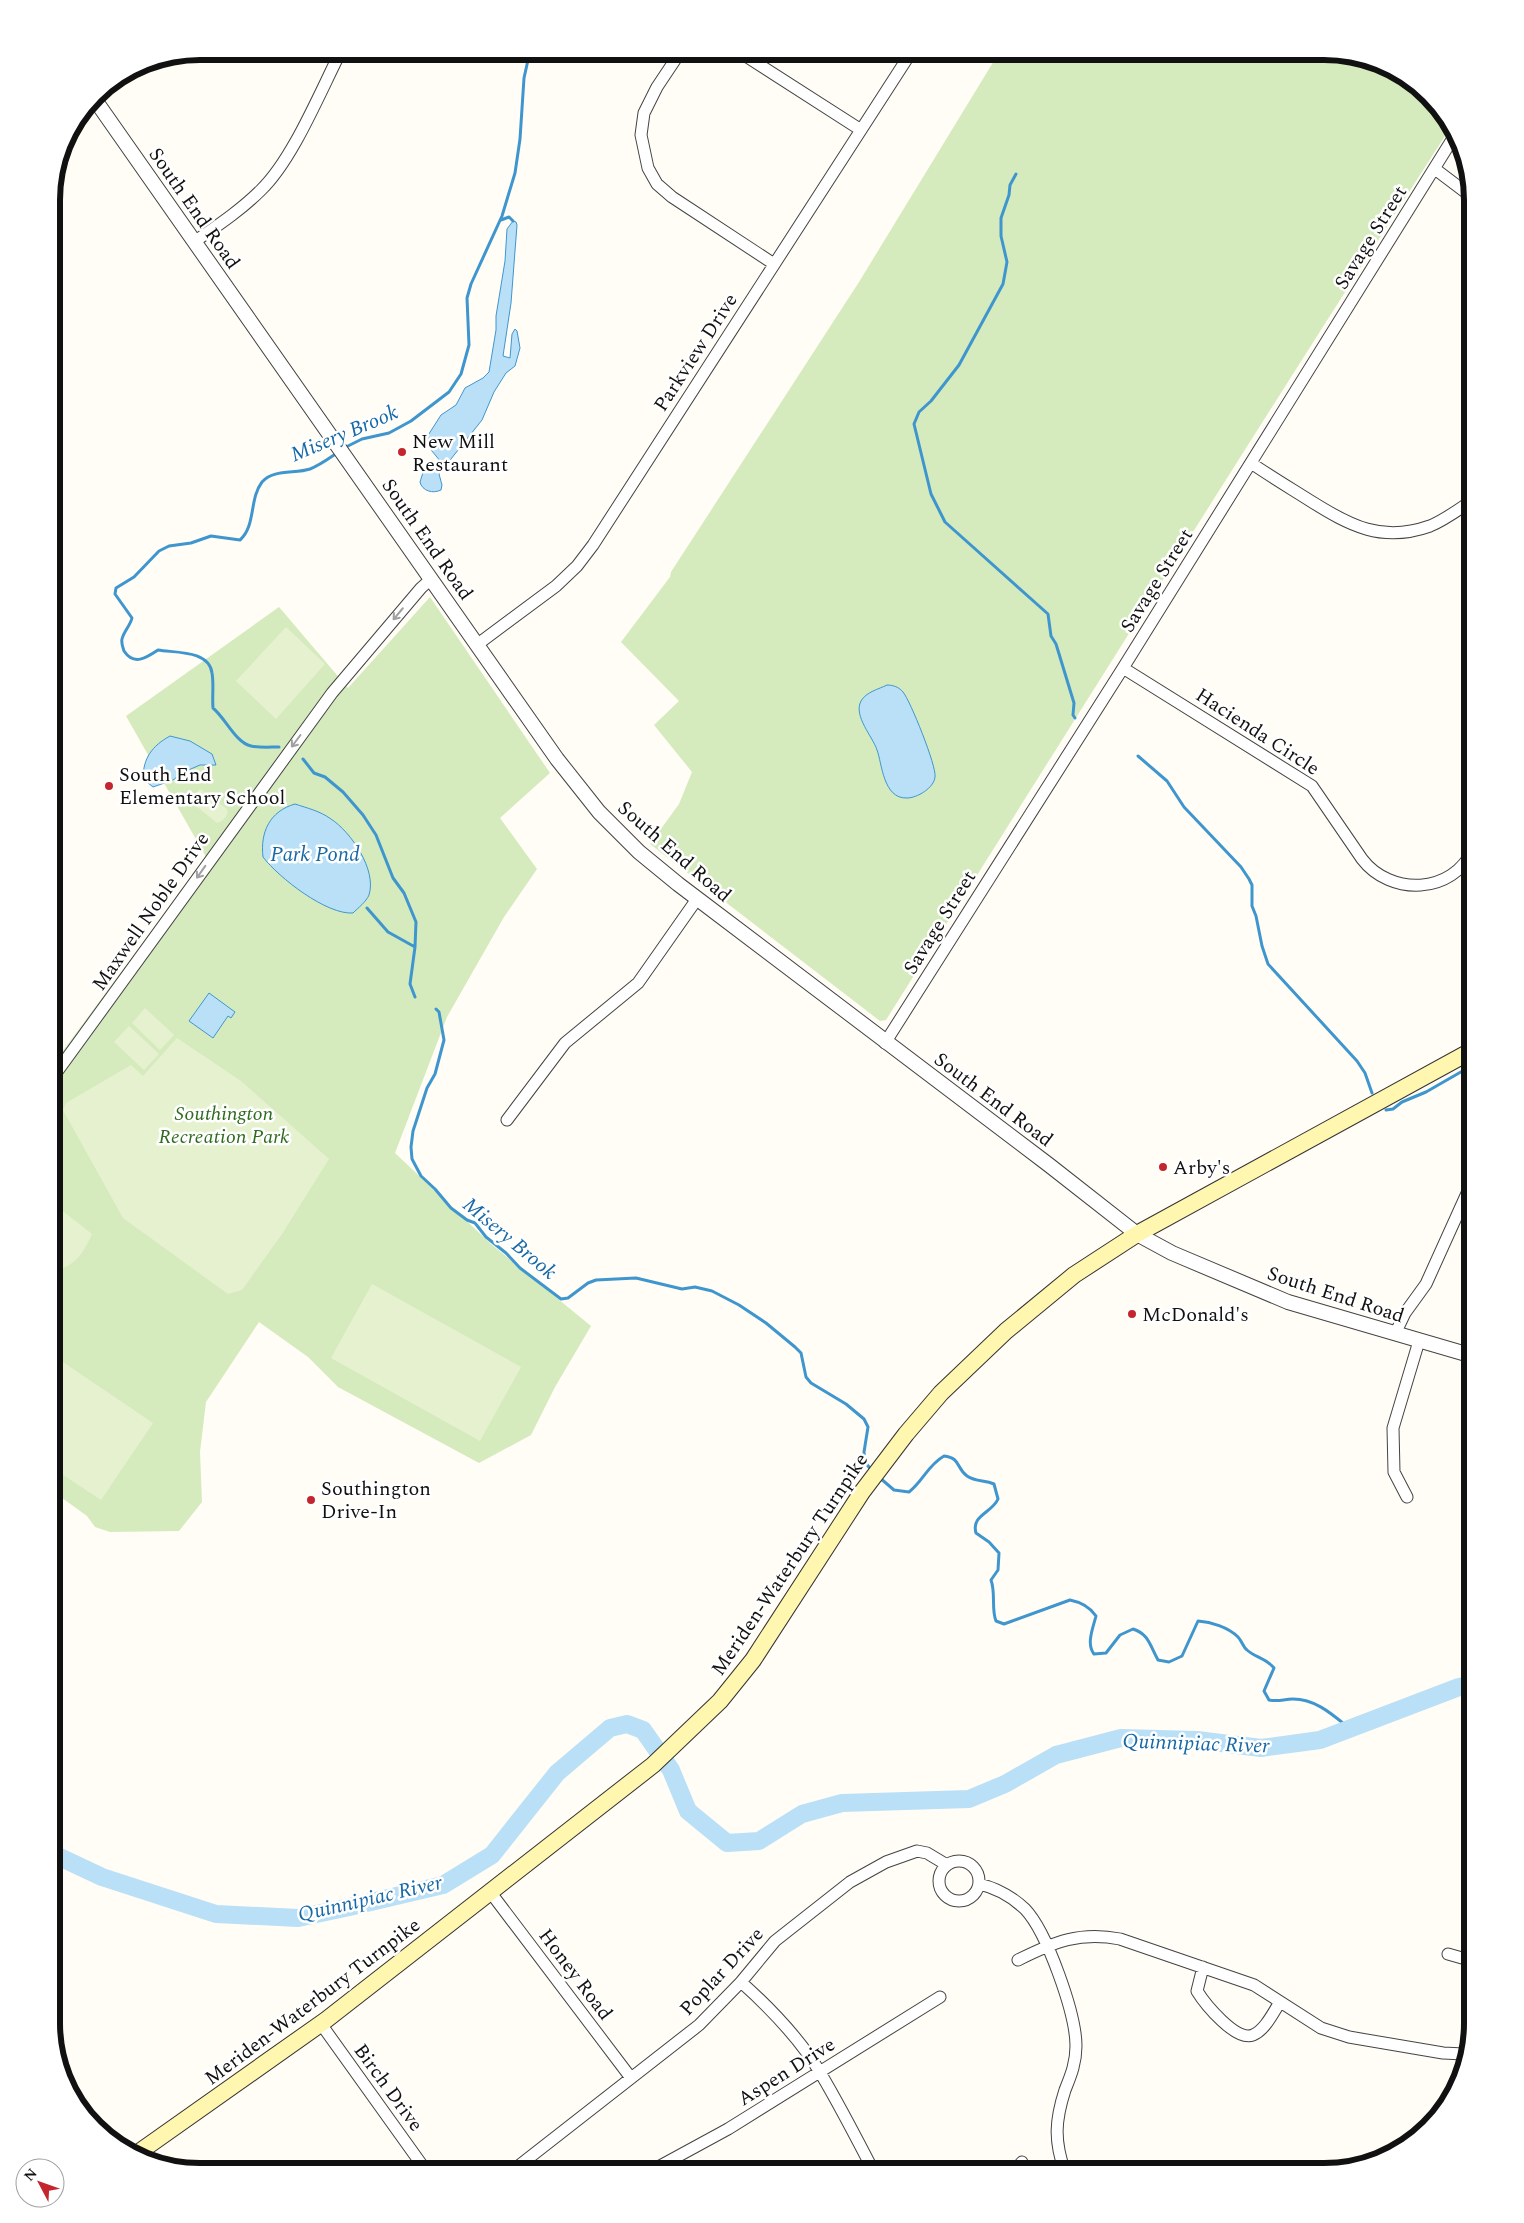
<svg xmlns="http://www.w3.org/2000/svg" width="1524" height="2223" font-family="Spectral,serif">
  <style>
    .green { fill: #d5ebbd }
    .pitch { fill: #e6f2cf }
    .water { fill: #b9e0f7; stroke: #3f96cf }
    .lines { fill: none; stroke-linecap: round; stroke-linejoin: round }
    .stream { stroke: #3f96cf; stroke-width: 3 }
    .river { stroke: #b9e0f7; stroke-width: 18 }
    .minor-casing { stroke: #444; stroke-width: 13 }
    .tertiary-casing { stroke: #444; stroke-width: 16 }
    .secondary-casing { stroke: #333; stroke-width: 18 }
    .minor { stroke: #fff; stroke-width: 11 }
    .tertiary { stroke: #fff; stroke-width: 14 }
    .secondary { stroke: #fff6b0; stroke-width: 16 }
    .oneway { stroke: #a0a0a0 }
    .poi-dot { fill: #c4262e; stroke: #fff; stroke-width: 2 }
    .labels { text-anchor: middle; stroke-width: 5; stroke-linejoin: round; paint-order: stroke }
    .street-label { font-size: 20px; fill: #111; stroke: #fff }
    .poi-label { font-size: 20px; fill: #111; stroke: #fff; text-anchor: start }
    .park-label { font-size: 20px; font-style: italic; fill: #2f6b1f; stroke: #fff }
    .water-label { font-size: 21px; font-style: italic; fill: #1768a6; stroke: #fff }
    .rim { fill: none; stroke: #111; stroke-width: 6 }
  </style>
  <rect width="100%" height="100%" fill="#fffdf5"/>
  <path class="green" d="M1000 51 1333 52 1398 71 1452 125C1261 422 1074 721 886 1020L880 1021 650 844 679 804 692 772 654 725 679 701 621 642 670 577 671 572 859 282Z
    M430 597 550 773 500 818 537 869 504 917 447 1017 395 1153 491 1244 591 1326 555 1387 531 1435 479 1463 338 1387 308 1357 259 1322 206 1402 200 1452 202 1502 179 1531 110 1532 95 1527 87 1516 51 1490V1067L206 857 126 716 279 607 348 688Z"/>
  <path class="pitch" d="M286 627 325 664 276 719 236 681Z
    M200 789 227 809C229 815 223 821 217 823L190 801Z
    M145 1008 174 1035 160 1050 132 1023Z
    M129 1026 159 1054 144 1070 114 1042Z
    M177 1038 241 1081 329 1159 282 1234 242 1290 228 1294 123 1218 63 1110 66 1103 131 1065 143 1076Z
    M51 1202 92 1234C81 1258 76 1263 51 1274Z
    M372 1284 521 1367 480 1441 331 1358Z
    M51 1354 153 1423 101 1500 51 1467Z"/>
  <path class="water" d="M513 221 516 222 517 225 511 303 503 356 510 358 512 334 515 329 517 331 520 348 515 366 506 373 494 392 482 420 439 474 442 485 441 490C433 494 422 491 420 482L425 466 431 460 438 466 441 462 427 445 425 440 441 415 456 405 465 388 483 378 489 372 496 330V316L505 261 507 229Z
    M887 685C893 685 899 687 903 692 910 700 937 767 935 777 934 788 917 798 907 798 883 799 882 763 877 750 873 737 853 716 861 701 866 692 879 689 887 685Z
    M170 736 190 741 212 754 216 765H200L184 772 173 780 153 787 143 779C143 758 152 746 170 736Z
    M295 804C307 808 320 811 331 819 351 832 377 870 369 895 366 902 358 908 353 913 327 915 279 878 263 857 260 832 270 811 295 804Z
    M209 993 235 1012 231 1018 228 1016 213 1038 189 1021Z"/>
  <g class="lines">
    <path class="stream" d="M1016 174 1010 185 1009 195 1001 218V236L1007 262 1003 284 959 365 931 401 919 412 914 424 931 494 945 522 1048 614 1051 636 1056 644 1074 703 1073 715 1075 718
      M501 220 509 217 513 221
      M344 448 362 439 389 433 411 421 449 392 461 374 469 345 467 298 471 284 502 216 515 173 520 139 524 78 530 51
      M279 747C270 747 260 748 251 746 236 743 226 719 213 708 212 696 214 684 212 673 209 650 175 653 158 650 146 658 134 666 124 651 123 648 121 643 122 639 124 631 130 626 132 618L115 594 116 588 134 577 159 551 169 546 191 543 211 536 240 540C256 526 249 499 262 482 273 469 295 474 310 469 320 465 328 459 337 453
      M1138 756 1167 781 1184 807 1241 867 1249 879 1252 885V906L1256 916 1262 946 1268 964 1357 1061 1365 1073 1372 1093
      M303 759 314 773 325 777 343 792 363 815 376 835 393 878 404 893 416 922 415 947 410 984 415 997
      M367 908 388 932 415 947
      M436 1009 439 1012 444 1040 435 1074 427 1088 413 1131 411 1147 412 1159 421 1176 435 1189 451 1208 467 1220 475 1223 486 1237 506 1253 520 1268 561 1299 568 1298 588 1283 596 1280 636 1278 682 1289 695 1287 712 1291 739 1305 766 1323 795 1347 801 1353 806 1377 811 1383 846 1404 864 1419 868 1427 864 1452 865 1462 872 1471
      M1386 1110 1393 1109 1402 1102 1426 1092 1473 1065
      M880 1478 894 1490 909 1492C923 1481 928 1465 944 1456 961 1458 956 1468 967 1476 976 1482 984 1480 994 1484L998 1499C992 1513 971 1515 976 1533L989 1542 999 1553 998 1570 991 1580C996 1594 991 1608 996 1621L1004 1624 1070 1600C1080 1602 1090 1607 1096 1616 1093 1628 1086 1644 1094 1654L1106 1653 1120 1635 1133 1629C1149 1634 1150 1646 1158 1660L1169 1662 1182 1656 1198 1621C1211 1622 1228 1627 1238 1637 1242 1641 1243 1647 1247 1650 1256 1658 1266 1658 1274 1668L1264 1691 1269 1700C1280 1702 1283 1699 1293 1699 1316 1699 1333 1715 1349 1728"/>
    <path class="river" d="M51 1853 102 1877 216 1914 298 1918 354 1906 443 1885 492 1855 557 1773 610 1728 627 1724 643 1730 671 1770 688 1811 727 1843 759 1841 802 1814 842 1803 969 1799 1005 1784 1056 1755 1121 1738 1197 1740 1261 1748 1320 1740 1459 1687 1473 1684"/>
    <defs>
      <path id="minor" d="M681 51 657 87 644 113 641 135 648 168 657 184 672 197 774 264
        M738 51 861 130
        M1435 169 1472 197
        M194 242C217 226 241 210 261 190 293 159 320 92 341 51
        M1251 463C1270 476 1290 488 1309 500 1350 526 1382 543 1430 526 1445 520 1459 509 1473 500
        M478 644 556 586 577 566 593 545 912 51
        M1123 668 1312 786 1362 859C1390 896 1453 895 1473 849
        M885 1043 1123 668 1455 135
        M51 1080 332 693 421 588 431 579
        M507 1120 565 1043 638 983 697 899
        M1395 1334 1405 1313 1426 1284 1473 1180
        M1407 1497 1394 1472 1393 1428 1419 1341
        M939 1881a20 20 0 1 1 40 0a20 20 0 1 1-40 0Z
        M979 1884C997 1888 1011 1896 1025 1909 1047 1932 1076 2014 1076 2046 1076 2063 1071 2075 1065 2090 1055 2121 1054 2141 1065 2172
        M491 1893 631 2078
        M1448 1954 1462 1958H1473
        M1018 1960C1054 1942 1080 1931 1120 1939L1254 1985 1321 2028 1349 2037 1443 2053 1464 2054
        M1203 1967 1197 1991C1205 2004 1236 2042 1253 2035 1265 2030 1273 2013 1280 2002
        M741 1982C770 2008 801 2040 821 2074 840 2106 857 2139 874 2172
        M321 2024 427 2172
        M511 2172 699 2025 741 1982 775 1941 850 1882 886 1862 917 1851 927 1853 947 1865
        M649 2172 728 2129 940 1997
        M1013 2172 1022 2162"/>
      <path id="tertiary" d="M93 97 557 759 599 812 639 852 678 884 1049 1165 1137 1234 1172 1253 1288 1302 1473 1356"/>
      <path id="secondary" d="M135 2155 326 2020 653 1765 720 1701 753 1660 862 1492 906 1434 941 1393 1006 1331 1074 1275 1137 1234 1473 1050"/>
    </defs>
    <use href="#minor" class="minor-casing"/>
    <use href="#tertiary" class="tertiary-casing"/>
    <use href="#secondary" class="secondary-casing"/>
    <use href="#minor" class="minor"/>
    <use href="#tertiary" class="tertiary"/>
    <use href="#secondary" class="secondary"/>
  </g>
  <defs><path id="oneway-shaft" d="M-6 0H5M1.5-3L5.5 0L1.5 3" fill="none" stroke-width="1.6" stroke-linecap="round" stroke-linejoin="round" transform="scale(1.25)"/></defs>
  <g class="oneway">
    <use href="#oneway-shaft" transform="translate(398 614) rotate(130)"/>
    <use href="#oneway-shaft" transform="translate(296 741) rotate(127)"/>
    <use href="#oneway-shaft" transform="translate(201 872) rotate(125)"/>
  </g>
  <g class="poi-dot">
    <circle cx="402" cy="452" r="5"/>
    <circle cx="109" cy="786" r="5"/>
    <circle cx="1163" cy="1167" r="5"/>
    <circle cx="1132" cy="1314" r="5"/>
    <circle cx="311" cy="1500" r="5"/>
  </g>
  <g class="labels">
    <g class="street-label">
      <text transform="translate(195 208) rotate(55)" y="7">South End Road</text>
      <text transform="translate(1370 237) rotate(-58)" y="7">Savage Street</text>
      <text transform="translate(695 352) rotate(-57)" y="7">Parkview Drive</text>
      <text transform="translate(428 539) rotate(55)" y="7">South End Road</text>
      <text transform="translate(1156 580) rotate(-58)" y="7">Savage Street</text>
      <text transform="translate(1258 731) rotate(33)" y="7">Hacienda Circle</text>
      <text transform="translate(675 851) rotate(41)" y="7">South End Road</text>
      <text transform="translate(150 911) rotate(-55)" y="7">Maxwell Noble Drive</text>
      <text transform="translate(939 922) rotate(-58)" y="7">Savage Street</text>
      <text transform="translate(994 1099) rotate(37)" y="7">South End Road</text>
      <text transform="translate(1336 1294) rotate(18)" y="7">South End Road</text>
      <text transform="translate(789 1564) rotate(-56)" y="7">Meriden-Waterbury Turnpike</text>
      <text transform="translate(721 1971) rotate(-47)" y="7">Poplar Drive</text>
      <text transform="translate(576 1974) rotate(53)" y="7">Honey Road</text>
      <text transform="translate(312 2001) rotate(-37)" y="7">Meriden-Waterbury Turnpike</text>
      <text transform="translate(786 2071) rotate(-32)" y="7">Aspen Drive</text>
      <text transform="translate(389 2087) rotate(54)" y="7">Birch Drive</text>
    </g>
    <g class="poi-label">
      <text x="412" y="448">New Mill<tspan x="412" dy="23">Restaurant</tspan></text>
      <text x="119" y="781">South End<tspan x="119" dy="23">Elementary School</tspan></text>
      <text x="1173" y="1174">Arby's</text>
      <text x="1142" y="1321">McDonald's</text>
      <text x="321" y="1495">Southington<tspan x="321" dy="23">Drive-In</tspan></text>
    </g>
    <g class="park-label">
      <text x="224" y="1120">Southington<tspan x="224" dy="23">Recreation Park</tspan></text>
    </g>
    <g class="water-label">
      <text transform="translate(344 433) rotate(-23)" y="7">Misery Brook</text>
      <text x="315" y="861">Park Pond</text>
      <text transform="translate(510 1238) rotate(40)" y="7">Misery Brook</text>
      <text transform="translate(1196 1743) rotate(2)" y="7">Quinnipiac River</text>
      <text transform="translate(370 1898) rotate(-13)" y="7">Quinnipiac River</text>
    </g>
  </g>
  <path d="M0 0H1524V2223H0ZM200 60H1324A140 140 0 0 1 1464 200V2023A140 140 0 0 1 1324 2163H200A140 140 0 0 1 60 2023V200A140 140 0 0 1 200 60Z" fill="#fff" fill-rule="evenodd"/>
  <path class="rim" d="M200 60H1324A140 140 0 0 1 1464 200V2023A140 140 0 0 1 1324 2163H200A140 140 0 0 1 60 2023V200A140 140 0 0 1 200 60Z"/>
  <g transform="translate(40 2183) rotate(311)"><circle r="24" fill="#ffffff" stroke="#a0a0a0"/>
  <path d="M0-4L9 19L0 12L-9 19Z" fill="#c4262e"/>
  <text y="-8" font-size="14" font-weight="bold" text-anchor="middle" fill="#111111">N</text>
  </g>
</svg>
